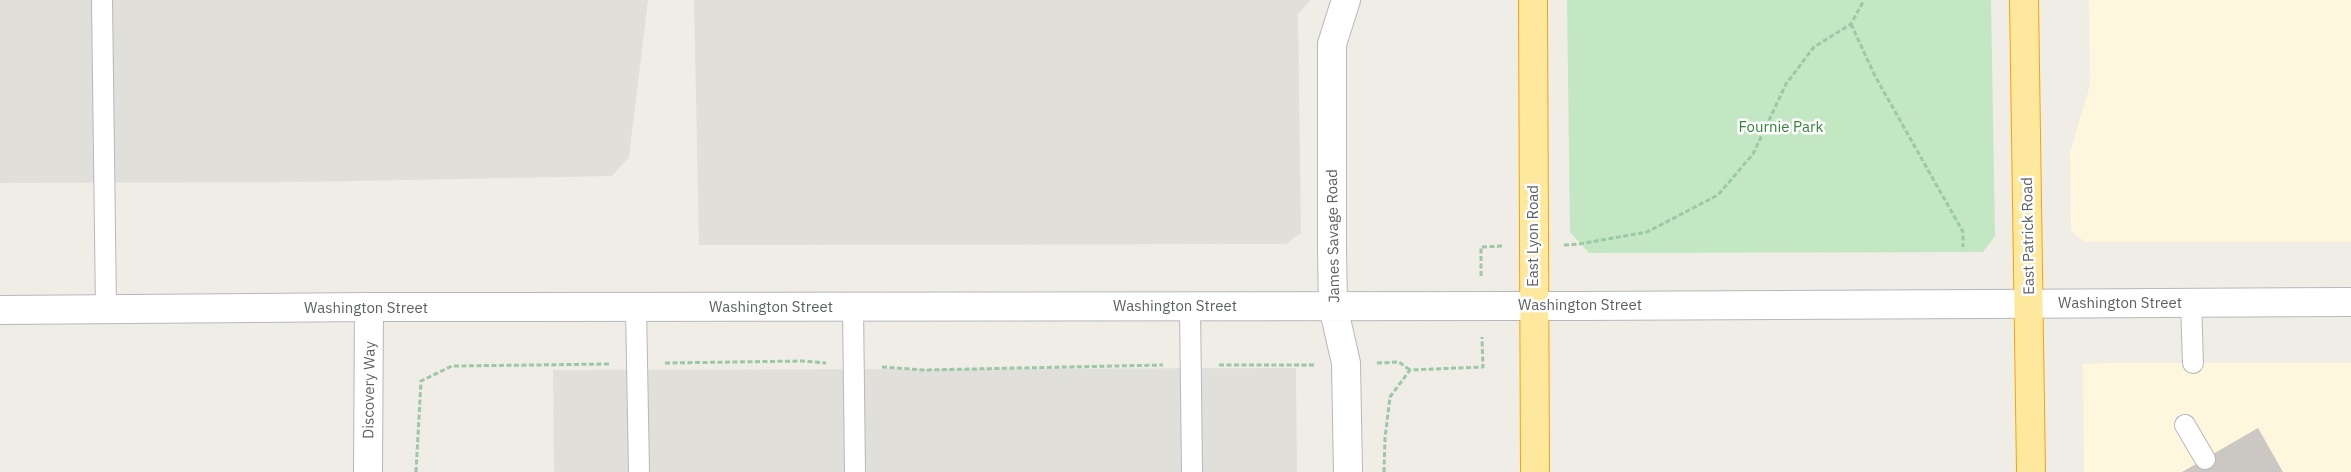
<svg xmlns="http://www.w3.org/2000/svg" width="2351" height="472" font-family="'IBM Plex Sans',sans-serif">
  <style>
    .commercial { fill: #fef6dd }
    .industrial { fill: #e1dfda }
    .green { fill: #c3e7c2 }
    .building { fill: #cbc8c3 }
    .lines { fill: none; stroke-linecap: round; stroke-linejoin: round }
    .service-casing { stroke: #b6b8bc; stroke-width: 22 }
    .minor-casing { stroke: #b6b8bc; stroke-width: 30 }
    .tertiary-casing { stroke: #b6b8bc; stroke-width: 30 }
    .trunk-casing { stroke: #f6a400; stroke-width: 30 }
    .path { stroke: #9bc8a7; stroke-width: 3; stroke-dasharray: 5 2.5; stroke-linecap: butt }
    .service { stroke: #fff; stroke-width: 20 }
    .minor { stroke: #fff; stroke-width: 28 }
    .tertiary { stroke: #fff; stroke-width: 28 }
    .trunk { stroke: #fee89e; stroke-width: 28 }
    .labels { text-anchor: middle; stroke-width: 5; stroke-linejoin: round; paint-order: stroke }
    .park-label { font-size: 15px; fill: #358637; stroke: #fff }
    .street-label { font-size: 15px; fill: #5d6166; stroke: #fff }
  </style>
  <rect width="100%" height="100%" fill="#f0ede6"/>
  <path class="commercial" d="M2089 0H2351V242H2085L2071 231 2070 153 2090 85Z
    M2109 363H2351V472H2084L2083 364Z"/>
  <path class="industrial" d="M0 0H648L629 157 612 176 301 182 0 183Z
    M694 0H1311L1298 14 1301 233 1286 244 699 245Z
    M1296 368 1297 472H554L553 370Z"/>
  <path class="green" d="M1567 0H1991L1995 236 1983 252 1589 253 1570 232Z"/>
  <path class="building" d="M2258 428 2283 472H2182Z"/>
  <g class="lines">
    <defs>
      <path id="service" d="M102 0 106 310
        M2191 303 2193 363
        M1190 306 1192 472
        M636 307 639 472
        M853 307 855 472
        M2185 425 2205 459"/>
      <path id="minor" d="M0 310 369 307"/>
      <path id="tertiary" d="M1346 0 1332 44V249L1333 306 1346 363 1348 472
        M368 472 369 307 1580 306 2351 302"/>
      <path id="trunk" d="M1533 0 1535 472
        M2024 0 2031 472"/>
    </defs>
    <use href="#service" class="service-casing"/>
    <use href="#minor" class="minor-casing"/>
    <use href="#tertiary" class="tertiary-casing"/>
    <use href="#trunk" class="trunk-casing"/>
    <path class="path" d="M1851 24 1875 76 1963 232V247
      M1564 245 1579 244 1647 232 1718 195 1753 154 1786 84 1814 47 1851 24 1864 0
      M1481 276V247L1503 246
      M665 363 803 361 826 363
      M1377 363 1399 362 1410 370
      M1219 365H1315
      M882 367 924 370 1163 365
      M416 472 421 381 452 366 611 364
      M1384 472 1385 438 1390 397 1410 370 1483 367 1482 337"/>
    <use href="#service" class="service"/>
    <use href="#minor" class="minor"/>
    <use href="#tertiary" class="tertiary"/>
    <use href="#trunk" class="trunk"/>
  </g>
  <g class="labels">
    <g class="park-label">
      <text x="1781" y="132">Fournie Park</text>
    </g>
    <g class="street-label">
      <text transform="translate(1333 236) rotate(-91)" y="5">James Savage Road</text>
      <text transform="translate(1533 236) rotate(-90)" y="5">East Lyon Road</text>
      <text transform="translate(2028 236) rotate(-91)" y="5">East Patrick Road</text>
      <text x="2120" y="308">Washington Street</text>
      <text x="1580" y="310">Washington Street</text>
      <text x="1175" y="311">Washington Street</text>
      <text x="771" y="312">Washington Street</text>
      <text x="366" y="313">Washington Street</text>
      <text transform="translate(369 390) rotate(-89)" y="5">Discovery Way</text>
    </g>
  </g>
</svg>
